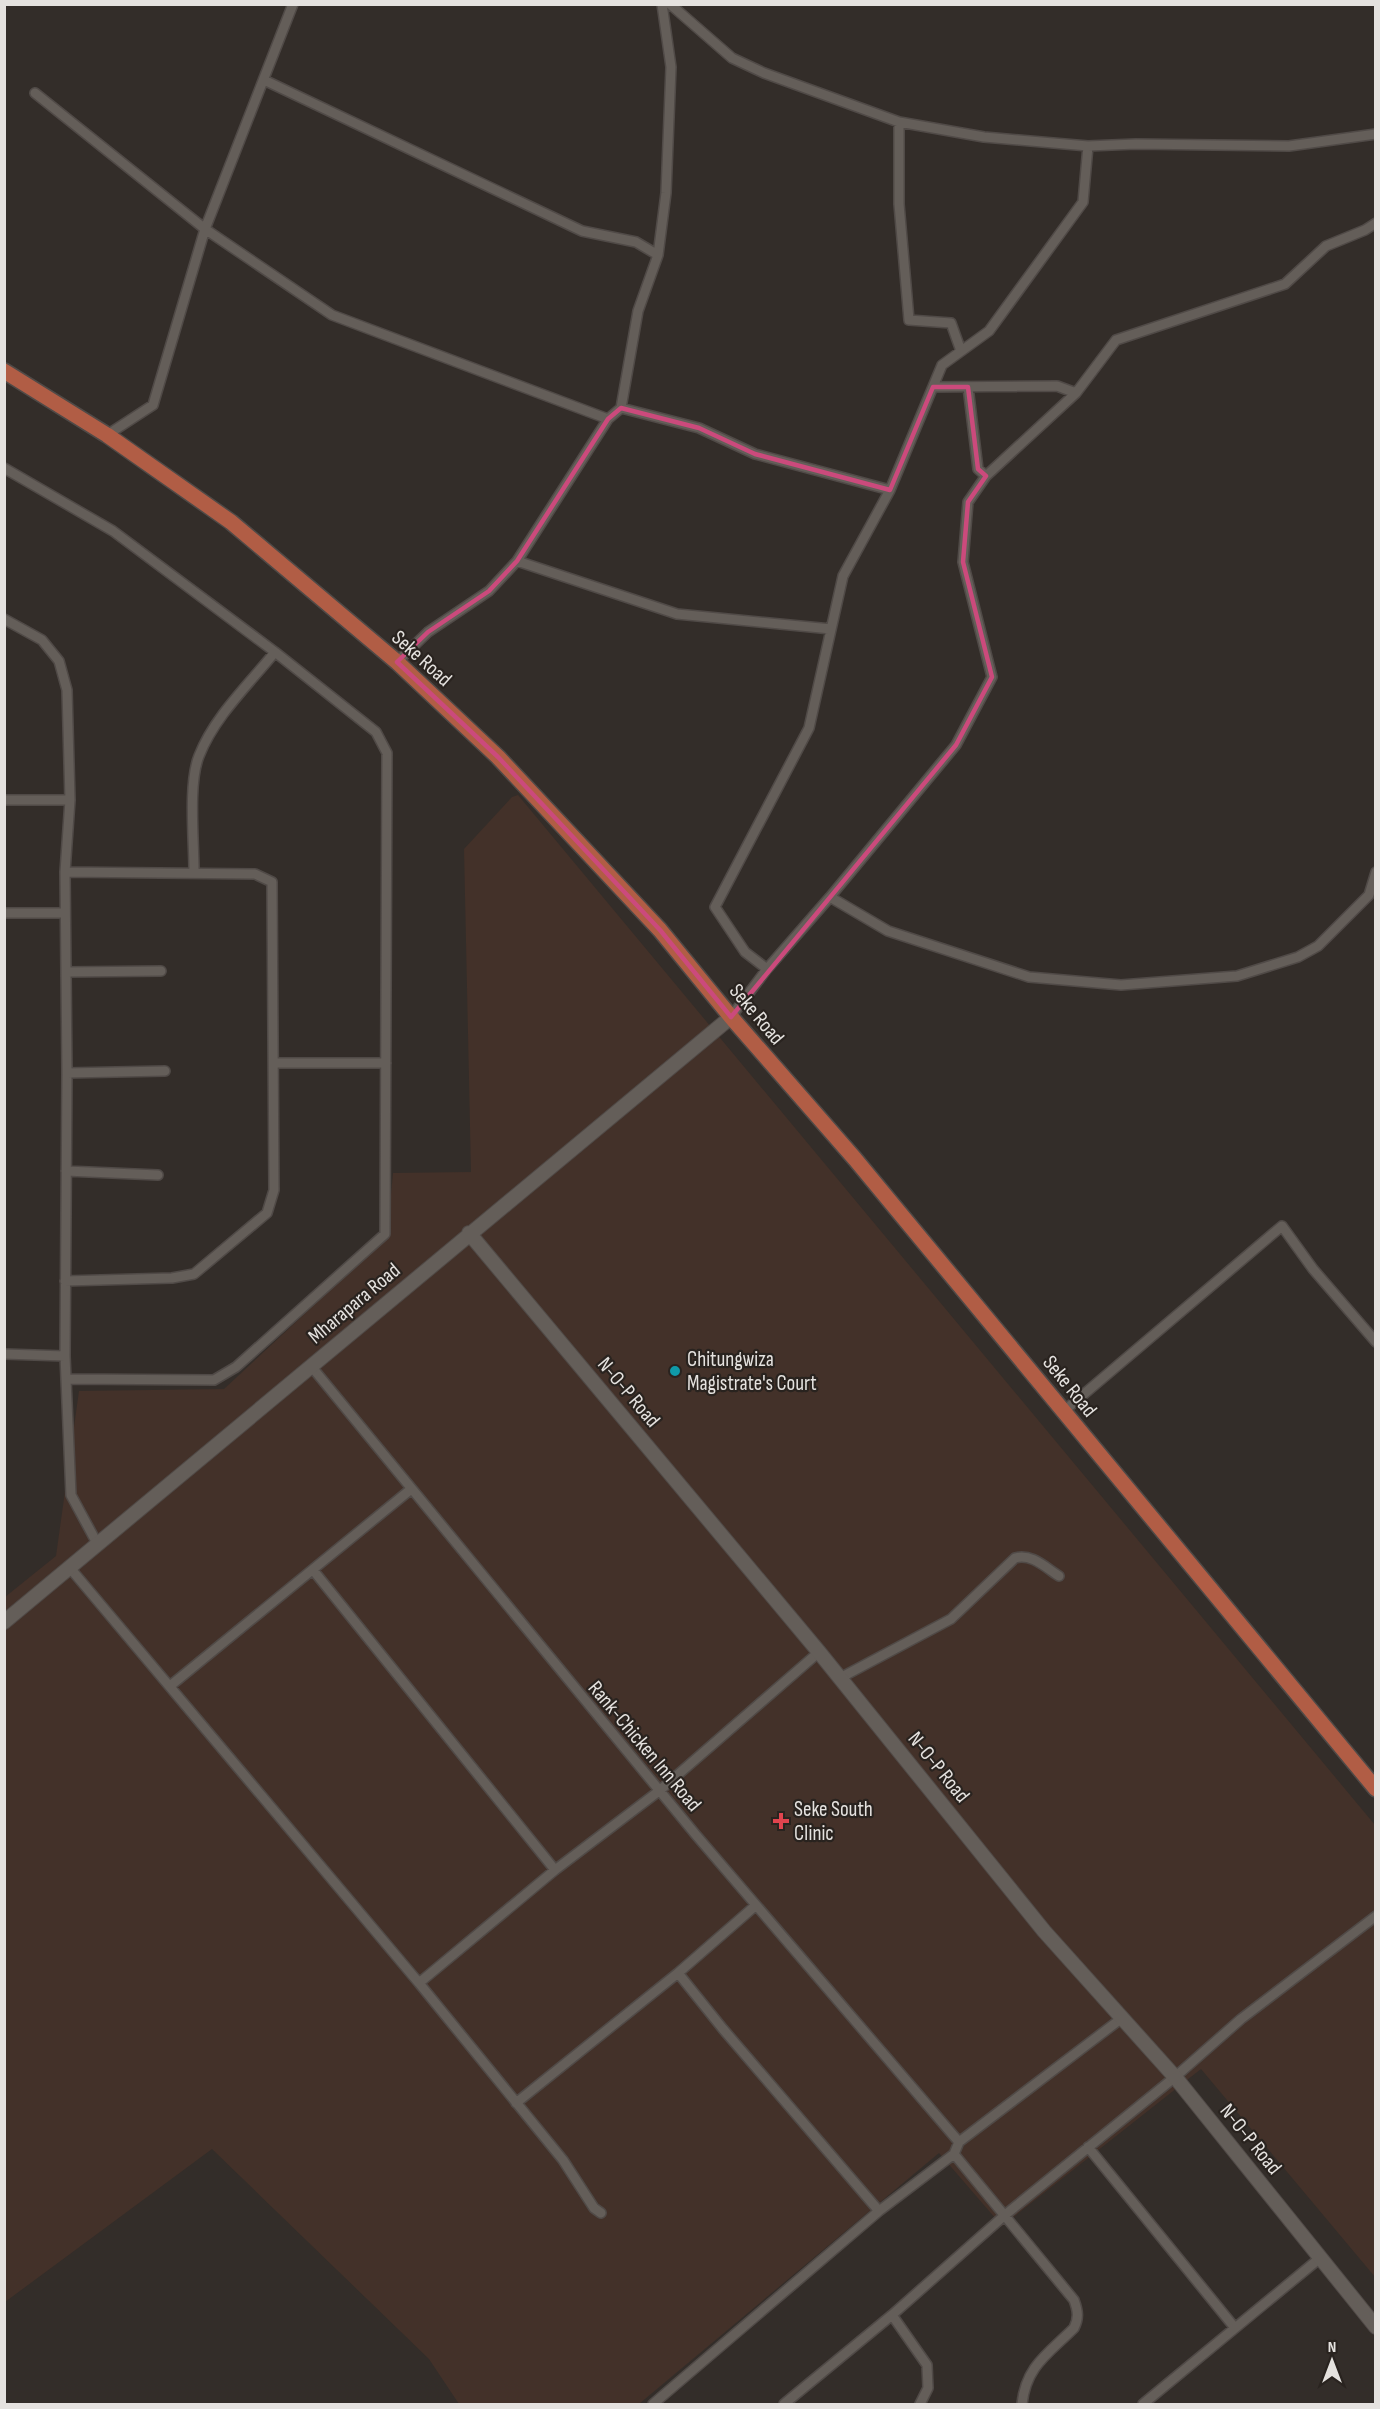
<svg xmlns="http://www.w3.org/2000/svg" width="1380" height="2409" font-family="'Sofia Sans Condensed',sans-serif">
  <style>
    .commercial { fill: #433129 }
    .lines { fill: none; stroke-linecap: round; stroke-linejoin: round }
    .street-casing { stroke: #504a47; stroke-width: 12 }
    .secondary-casing { stroke: #504a47; stroke-width: 16 }
    .primary-casing { stroke: #504a47; stroke-width: 18 }
    .street { stroke: #645e59; stroke-width: 9 }
    .secondary { stroke: #645e59; stroke-width: 14 }
    .primary { stroke: #b15d45; stroke-width: 15 }
    .marked { fill: none; stroke: #cb4a7c; stroke-width: 4.5; stroke-linejoin: round }
    .culture-dot { fill: #0f9aa8; stroke: #29231f; stroke-width: 2 }
    .health-dot { fill: #e0444e; stroke: #29231f; stroke-width: 2 }
    .labels { text-anchor: middle; stroke-width: 4.5; stroke-linejoin: round; paint-order: stroke }
    .street-label { font-size: 21px; fill: #e5e2df; stroke: #29231f }
    .poi-label { font-size: 21px; fill: #e5e2df; stroke: #29231f; text-anchor: start }
  </style>
  <rect width="100%" height="100%" fill="#332d29"/>
  <path class="commercial" d="M518 795 1375 1825V2277L1201 2069 1002 2226 939 2153 639 2404H459L429 2359 212 2149 5 2302V1597L56 1556 79 1391 224 1389 387 1237 393 1173 471 1172 464 849 512 797Z"/>
  <g class="lines">
    <defs>
      <path id="street" d="M670 4 732 58 764 73 899 122 984 137 1088 146 1136 144 1289 146 1376 134
        M264 80 582 231 636 242 658 255
        M35 93 205 229 332 315 608 419
        M899 122V204L909 320 951 323 961 351
        M933 387 1057 386 1076 393
        M968 387 978 469 986 476
        M621 408 699 428 755 454 890 490
        M107 435 153 405 205 229 293 4
        M4 468 113 531 275 652 376 732 387 753 385 1234 236 1367 214 1380 67 1379
        M517 561 677 614 831 629
        M4 619 42 640 59 661 67 690 70 800 65 872 67 1073 65 1356 71 1495 98 1545
        M397 662 428 632 489 591 517 561 608 419 621 408 638 311 658 255 666 193 671 67 662 4
        M4 800H70
        M194 871C194 841 188 783 199 756 214 717 249 684 275 652
        M65 872 255 874 272 882 274 1190 267 1213 194 1274 172 1278 65 1281
        M830 897 888 931 1029 977 1121 985 1237 976 1298 957 1318 946 1369 895 1376 872
        M4 913H65
        M767 969 745 952 715 907 809 728 843 576 890 490 942 365 989 331 1083 202 1088 146
        M66 972 161 971
        M731 1017 767 969 830 897 956 745 992 677 963 562 968 502 986 476 1076 393 1116 340 1285 284 1326 246 1365 230 1376 223
        M274 1063H386
        M67 1073 165 1071
        M66 1171 158 1175
        M4 1354 65 1356
        M311 1366 696 1835 959 2142
        M1064 1411 1282 1226 1313 1269 1376 1342
        M70 1568 419 1983 555 1870 659 1791 819 1652
        M313 1570 555 1870
        M840 1678 951 1619 1015 1558C1031 1553 1045 1567 1059 1576
        M170 1686 410 1490
        M678 1973 755 1906
        M419 1983 563 2160 594 2208 601 2213
        M516 2103 678 1973 723 2029 879 2211
        M1088 2147 1235 2328
        M954 2154 1074 2300C1078 2311 1079 2318 1074 2328 1048 2354 1026 2366 1022 2404
        M892 2315 927 2365 928 2388 920 2404
        M653 2404 879 2211 954 2154 959 2142 1122 2018
        M784 2404 892 2315 1005 2215 1175 2077 1241 2019 1376 1916
        M1143 2404 1320 2258"/>
      <path id="secondary" d="M469 1233 819 1652 1044 1931 1175 2077 1376 2327
        M4 1622 731 1017"/>
      <path id="primary" d="M4 371 107 435 231 522 397 662 498 757 660 930 731 1017 855 1159 1376 1789"/>
    </defs>
    <use href="#street" class="street-casing"/>
    <use href="#secondary" class="secondary-casing"/>
    <use href="#primary" class="primary-casing"/>
    <use href="#street" class="street"/>
    <use href="#secondary" class="secondary"/>
    <use href="#primary" class="primary"/>
  </g>
  <path class="marked" d="M933 387H968L978 469 986 476 968 502 963 562 992 677 956 745 731 1017 660 930 498 757 397 662 428 632 489 591 517 561 608 419 621 408 699 428 755 454 890 490Z"/>
  <circle class="culture-dot" cx="675" cy="1371" r="6"/>
  <path class="health-dot" d="M778 1812h6v6h6v6h-6v6h-6v-6h-6v-6h6z"/>
  <g class="labels">
    <g class="street-label">
      <text transform="translate(422 658) rotate(42)" y="7">Seke Road</text>
      <text transform="translate(757 1014) rotate(50)" y="7">Seke Road</text>
      <text transform="translate(354 1303) rotate(-40)" y="7">Mharapara Road</text>
      <text transform="translate(1070 1386) rotate(51)" y="7">Seke Road</text>
      <text transform="translate(629 1392) rotate(50)" y="7">N-O-P Road</text>
      <text transform="translate(645 1746) rotate(50)" y="7">Rank-Chicken Inn Road</text>
      <text transform="translate(939 1767) rotate(51)" y="7">N-O-P Road</text>
      <text transform="translate(1251 2139) rotate(51)" y="7">N-O-P Road</text>
    </g>
    <g class="poi-label">
      <text x="687" y="1366">Chitungwiza<tspan x="687" dy="24">Magistrate's Court</tspan></text>
      <text x="794" y="1816">Seke South<tspan x="794" dy="24">Clinic</tspan></text>
    </g>
  </g>
  <rect width="1380" height="2409" fill="none" stroke="#e5e2df" stroke-width="12"/>
  <g transform="translate(1332 2361)" stroke="#29231f" stroke-width="4.5" paint-order="stroke">
  <path d="M0-4.5L10 22L0 15L-10 22Z" fill="#e5e2df"/>
  <text y="-9" font-size="16" font-weight="bold" text-anchor="middle" fill="#e5e2df">N</text>
  </g>
</svg>
